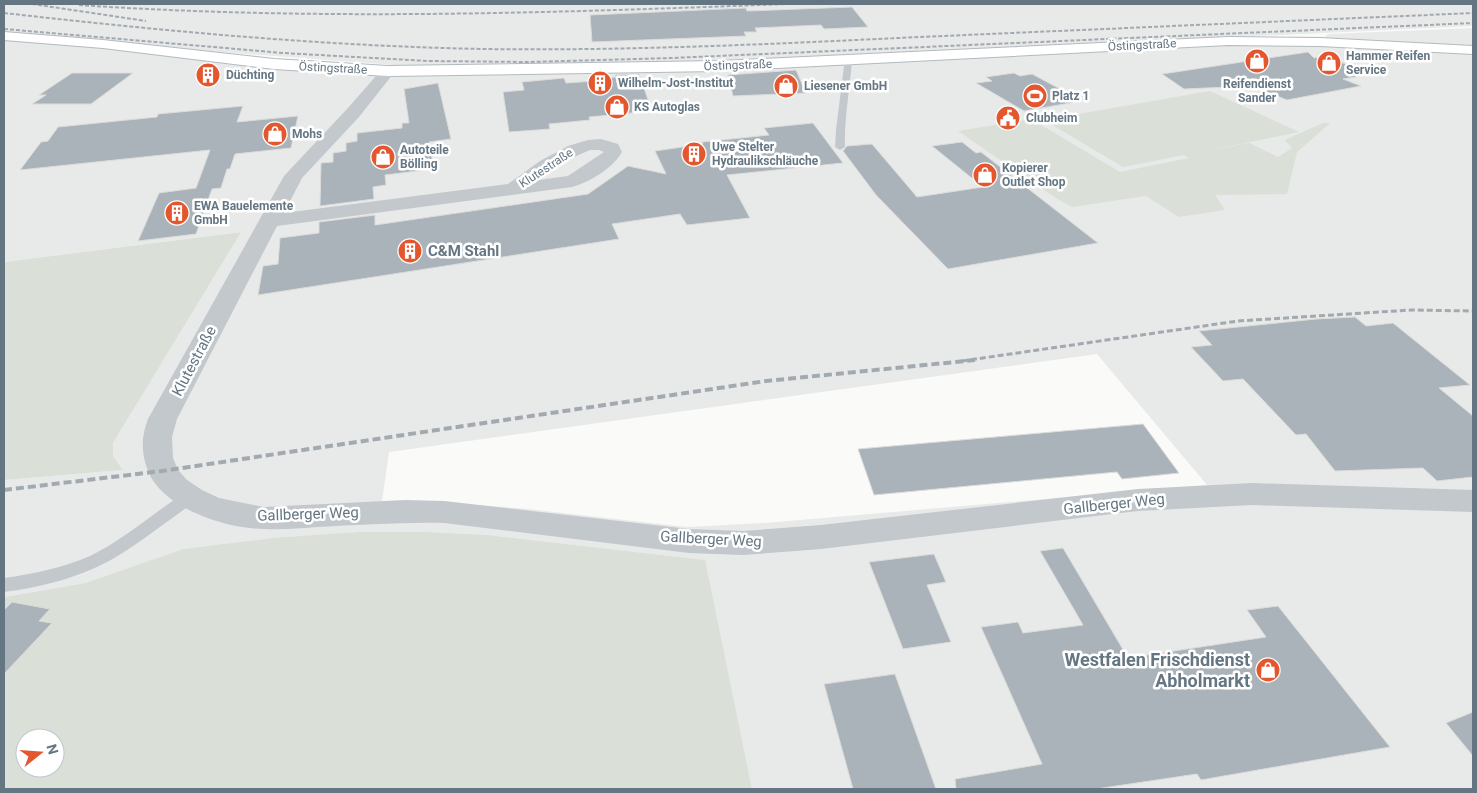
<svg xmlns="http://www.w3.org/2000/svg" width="1477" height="793" font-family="Roboto,sans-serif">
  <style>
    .built { fill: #e8e9e9; fill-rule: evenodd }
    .green { fill: #dadfd7; fill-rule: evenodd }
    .building { fill: #aab3b9; stroke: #dcdcda }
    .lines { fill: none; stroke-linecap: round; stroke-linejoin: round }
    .secondary-casing { stroke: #b3babf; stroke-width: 2 }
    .lane { fill: #c3c8cc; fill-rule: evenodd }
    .street { fill: #c3c8cc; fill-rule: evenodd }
    .secondary { fill: #fff; fill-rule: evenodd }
    .rail-far2 { stroke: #a2aab0; stroke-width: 2; stroke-dasharray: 4 2; stroke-linecap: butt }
    .rail-far1 { stroke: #a2aab0; stroke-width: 3; stroke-dasharray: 6 3; stroke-linecap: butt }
    .rail { stroke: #a2aab0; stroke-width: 4; stroke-dasharray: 8 4; stroke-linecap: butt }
    .labels { text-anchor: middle; stroke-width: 5; stroke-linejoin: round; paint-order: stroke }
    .far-street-label { font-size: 12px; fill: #657683; stroke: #fff }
    .far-poi-label { font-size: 12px; font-weight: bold; fill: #657683; stroke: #fff; text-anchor: start }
    .poi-label { font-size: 15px; font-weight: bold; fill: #657683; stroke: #fff; text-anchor: start }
    .street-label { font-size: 15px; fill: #657683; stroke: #fff }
    .near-poi-label { font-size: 18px; font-weight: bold; fill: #657683; stroke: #fff; text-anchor: end }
  </style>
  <rect width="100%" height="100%" fill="#fafaf8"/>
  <path class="built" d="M4 4H1473V26L700 62 409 66 205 51 64 36 4 33Z
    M1473 28V789H752L704 560 488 535 429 532H357L183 549 85 583 4 597V480L123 470 113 456V443L240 232 4 262V37L278 65 616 69 1150 45 1318 44 1328 34ZM1097 354 1207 485 765 523 687 527 528 509 428 501 382 502 389 452Z"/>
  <path class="green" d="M1210 91 1299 132 1202 152 1249 143 1278 157 1292 148 1285 140 1323 123H1330L1297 152 1287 194 1215 195 1225 210 1179 217 1146 196 1072 207 1059 200 958 131 1031 119 1120 172 1189 158 1184 155 1123 167 1044 120Z
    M241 232 113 443V456L123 470 4 480V262Z
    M357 532H429L488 535 705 560 752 789H4V597L85 583 183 549 274 538ZM25 738H55V768H25Z"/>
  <path class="building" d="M852 7 868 27 824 29 821 25 755 28 757 32H744L746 36 592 42 590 15 746 8 747 11Z
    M1308 52 1314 58 1324 56 1373 74 1343 79 1361 86 1287 100 1252 86 1184 89 1162 74Z
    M796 70 806 93 733 96 728 75Z
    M72 73H133L91 104H32L46 95H39Z
    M1014 73 1020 76 1032 74 1075 97 1069 98 1076 102 1024 111 976 83 992 81 986 77Z
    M639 74 652 111 589 117 590 120 549 124 550 129 509 132 503 92 524 90 522 82 564 78 566 83 609 80 608 78 616 77 615 75Z
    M438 83 451 139 429 142 434 169 385 175 386 185 373 187 374 199 320 206 321 163 333 162V153L346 151V143L357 141V133L402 128V123H409L404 89Z
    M243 106 237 122 298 116 291 148 235 154 230 169H227L221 188 212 189 196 234 138 241 159 193 196 188 210 150 20 170 41 142 48 141 58 127 157 117 158 114Z
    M813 123 843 163 727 175 750 218 687 225 680 214 612 224 619 239 258 295 263 266 278 264 280 238 319 233V222L375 215V225L588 194 628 166 666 174 655 151 703 144 702 142 769 135 764 128Z
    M962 142 976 153 981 152 1098 243 948 269 876 195 843 151 847 146 872 144 917 197 983 187 932 146Z
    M1355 317 1366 326 1393 323 1470 385 1439 388 1473 416V477L1437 481 1423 468 1335 471 1306 434 1296 435 1243 379 1223 381 1191 347 1212 345 1199 331 1316 319Z
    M1143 424 1179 473 1122 479 1117 472 874 495 858 449Z
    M1063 548 1128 658 1266 637 1247 610 1278 606 1390 747 1201 780 1197 774 1096 789H956L955 779 1042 764 981 627 1018 622 1023 633 1083 625 1040 551Z
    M934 554 946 582 927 585 951 642 903 649 869 562Z
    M12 602 50 609 39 621 52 623 4 674V610Z
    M895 674 936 789H853L824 684Z
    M1473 712V756L1446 723Z"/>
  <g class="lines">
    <defs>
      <path id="secondary" d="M4 32 103 40 274 59 388 66 719 61 1228 37 1320 38 1473 46V54L1320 46 1228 45 719 71 388 76 274 69 103 48 4 40Z"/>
    </defs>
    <use href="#secondary" class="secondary-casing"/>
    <path class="lane" d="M845 58 852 60C850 89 844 118 845 147L840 150 835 147 836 130Z
      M189 493 195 494 197 498 195 502C168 520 144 540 116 557 82 577 42 587 4 592V578C33 574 62 568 90 556 123 540 152 514 183 494Z"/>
    <path class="street" d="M388 66 393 68 396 71 393 74 359 117 302 178 284 213 508 184 540 161 568 146 588 140 601 139 618 144 622 152C613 168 590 182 572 187L277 226 177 419 172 437 173 458 178 470 187 480 202 490 219 498 264 507 405 500 444 501 689 529 743 531 821 525 1138 489 1252 483 1473 490V512L1252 505 1138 511 821 549 743 555 689 553 444 523C402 522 360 525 318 527 301 528 283 530 265 529 227 529 163 509 148 471 141 453 141 437 148 419L284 176 347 109 383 68ZM590 150H599L604 152 568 176 539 180 567 160Z"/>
    <use href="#secondary" class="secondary"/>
    <path class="rail-far2" d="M32 4 146 21
      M79 5C317 21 549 13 786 4
      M4 13C163 31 323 46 483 49 628 51 774 44 919 37 1104 29 1288 21 1473 13
      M4 29 283 53 428 61 529 62 672 58 1473 23"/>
    <path class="rail-far1" d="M962 361 1238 321 1411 310 1473 311"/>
    <path class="rail" d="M4 490 162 471 766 381 975 360"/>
  </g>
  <defs>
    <symbol id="shop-disc" viewBox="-11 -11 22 22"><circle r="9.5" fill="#e4572e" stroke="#fff"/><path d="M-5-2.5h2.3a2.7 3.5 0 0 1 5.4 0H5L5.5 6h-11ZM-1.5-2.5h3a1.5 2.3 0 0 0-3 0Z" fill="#fff"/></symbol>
    <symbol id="building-disc" viewBox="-11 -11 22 22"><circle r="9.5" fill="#e4572e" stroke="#fff"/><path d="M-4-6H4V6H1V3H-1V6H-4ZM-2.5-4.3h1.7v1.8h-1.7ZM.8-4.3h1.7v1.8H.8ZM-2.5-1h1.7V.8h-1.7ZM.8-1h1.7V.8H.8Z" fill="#fff"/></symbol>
    <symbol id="stadium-disc" viewBox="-11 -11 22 22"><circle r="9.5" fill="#e4572e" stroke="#fff"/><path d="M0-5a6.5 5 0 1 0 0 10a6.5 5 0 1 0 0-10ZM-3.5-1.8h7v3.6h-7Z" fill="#fff"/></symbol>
    <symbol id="civic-disc" viewBox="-11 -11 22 22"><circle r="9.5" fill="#e4572e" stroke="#fff"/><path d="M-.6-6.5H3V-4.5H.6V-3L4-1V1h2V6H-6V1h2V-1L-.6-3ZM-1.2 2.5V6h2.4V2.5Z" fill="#fff"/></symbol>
  </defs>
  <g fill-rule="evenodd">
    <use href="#shop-disc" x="1243" y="47" width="28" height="28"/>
    <use href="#shop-disc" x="1315" y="49" width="28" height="28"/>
    <use href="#building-disc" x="194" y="61" width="28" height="28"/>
    <use href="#building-disc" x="586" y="69" width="28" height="28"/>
    <use href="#shop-disc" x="772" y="72" width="28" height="28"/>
    <use href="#stadium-disc" x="1021" y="82" width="28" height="28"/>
    <use href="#shop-disc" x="603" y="93" width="28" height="28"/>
    <use href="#civic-disc" x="994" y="104" width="28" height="28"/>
    <use href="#shop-disc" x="261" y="120" width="28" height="28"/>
    <use href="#building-disc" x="680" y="140" width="28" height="28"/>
    <use href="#shop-disc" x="369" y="143" width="28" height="28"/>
    <use href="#shop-disc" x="971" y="161" width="28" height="28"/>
    <use href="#building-disc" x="163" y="199" width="28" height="28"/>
    <use href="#building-disc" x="396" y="237" width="28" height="28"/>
    <use href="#shop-disc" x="1254" y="656" width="28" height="28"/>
  </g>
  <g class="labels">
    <g class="far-street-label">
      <text transform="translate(1142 45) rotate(-3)" y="4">Östingstraße</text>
      <text transform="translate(738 65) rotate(-2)" y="4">Östingstraße</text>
      <text transform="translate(333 68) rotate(3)" y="4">Östingstraße</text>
      <text transform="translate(546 168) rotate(-33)" y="4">Klutestraße</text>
    </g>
    <g class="far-poi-label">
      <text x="1346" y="60">Hammer Reifen<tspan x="1346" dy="14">Service</tspan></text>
      <text x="226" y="79">Düchting</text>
      <text x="618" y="87">Wilhelm-Jost-Institut</text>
      <text x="1257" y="88" text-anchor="middle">Reifendienst<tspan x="1257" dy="14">Sander</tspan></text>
      <text x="804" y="90">Liesener GmbH</text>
      <text x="1052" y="100">Platz 1</text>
      <text x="634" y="111">KS Autoglas</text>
      <text x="1026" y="122">Clubheim</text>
      <text x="292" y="138">Mohs</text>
      <text x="712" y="151">Uwe Stelter<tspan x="712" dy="14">Hydraulikschläuche</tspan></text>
      <text x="400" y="154">Autoteile<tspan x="400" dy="14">Bölling</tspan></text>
      <text x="1002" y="172">Kopierer<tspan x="1002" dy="14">Outlet Shop</tspan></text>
      <text x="194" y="210">EWA Bauelemente<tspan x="194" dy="14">GmbH</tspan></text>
    </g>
    <g class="poi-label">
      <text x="428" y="256">C&amp;M Stahl</text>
    </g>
    <g class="street-label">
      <text transform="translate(194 361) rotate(-62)" y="5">Klutestraße</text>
      <text transform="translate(1114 504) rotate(-6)" y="5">Gallberger Weg</text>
      <text transform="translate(308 514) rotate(-2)" y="5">Gallberger Weg</text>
      <text transform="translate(711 539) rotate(3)" y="5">Gallberger Weg</text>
    </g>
    <g class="near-poi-label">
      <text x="1250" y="666">Westfalen Frischdienst<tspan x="1250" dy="21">Abholmarkt</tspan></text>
    </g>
  </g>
  <rect width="1477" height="793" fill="none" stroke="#657683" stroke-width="10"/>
  <g transform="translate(40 753) rotate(73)"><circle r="24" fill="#ffffff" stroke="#c1c8cd"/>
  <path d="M0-4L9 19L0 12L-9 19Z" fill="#e4572e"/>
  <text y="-8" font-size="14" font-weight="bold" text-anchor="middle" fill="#657683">N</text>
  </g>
</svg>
